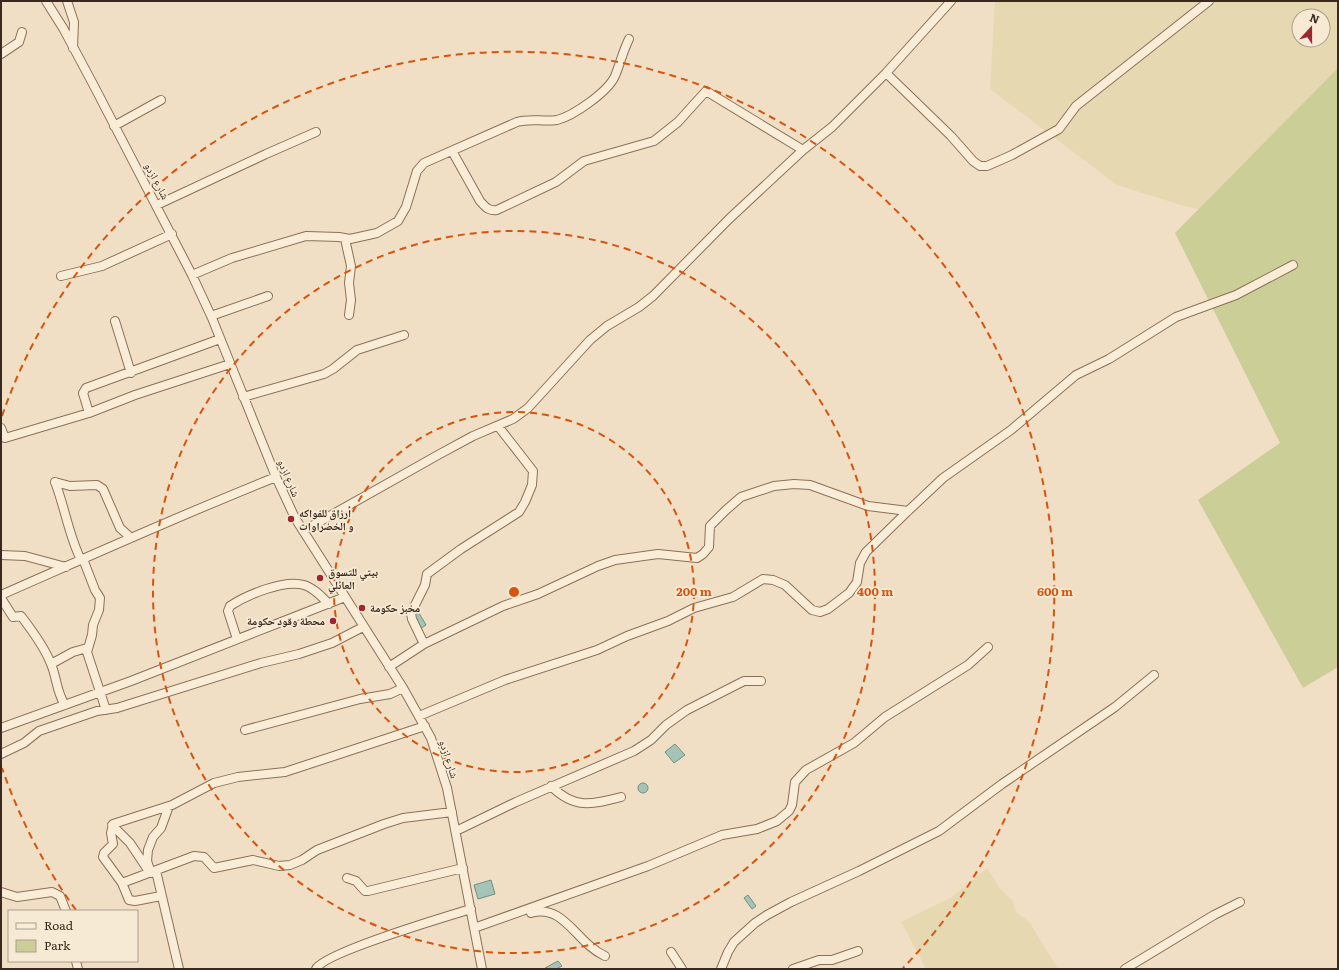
<svg xmlns="http://www.w3.org/2000/svg" width="1339" height="970" font-family="Literata,'Noto Naskh Arabic',serif">
  <style>
    .farmland { fill: #e6d9b1; fill-rule: evenodd }
    .green { fill: #ccce97 }
    .water { fill: #a6c3b8; stroke: #6c9185 }
    .lines { fill: none; stroke-linecap: round; stroke-linejoin: round }
    .minor-casing { stroke: #8b7059; stroke-width: 10 }
    .minor { stroke: #faedd7; stroke-width: 8 }
    .ring { fill: none; stroke: #d7540e; stroke-width: 2; stroke-dasharray: 7 5 }
    .poi-dot { fill: #9c2731; stroke: #f7ead4; stroke-width: 1.5 }
    .labels { text-anchor: middle; stroke-width: 3.5; stroke-linejoin: round; paint-order: stroke }
    .street-label { font-size: 11px; fill: #3a291e; stroke: #f7ead4 }
    .poi-label { font-size: 11px; font-weight: bold; fill: #3a291e; stroke: #f7ead4; text-anchor: start }
    .centre { fill: #d7540e; stroke: #f7ead4; stroke-width: 2 }
    .ring-label { font-size: 12px; text-anchor: middle; font-weight: bold; fill: #d7540e; stroke: #f7ead4; stroke-width: 3.5; stroke-linejoin: round; paint-order: stroke }
  </style>
  <rect width="100%" height="100%" fill="#f0dfc4"/>
  <path class="farmland" d="M995 1H1338V216L1268 225 1181 205 1117 185 990 89ZM1299 16H1323V40H1299Z
    M987 868 1001 890 1012 900 1016 912 1030 923 1058 969H926L901 922 952 897Z"/>
  <path class="green" d="M1338 68V667L1303 688 1198 500 1280 443 1175 233Z"/>
  <path class="water" d="M419 613 426 625 420 629 413 614Z
    M675 744 685 755 674 763 665 752Z
    M638 788a5 5 0 1 1 10 0a5 5 0 1 1-10 0Z
    M491 880 495 894 478 899 474 885Z
    M748 895 756 906 752 909 744 898Z
    M558 961 562 966 556 969 545 968Z"/>
  <g class="lines">
    <defs>
      <path id="minor" d="M46 1 63 28 94 86 192 275 212 318 276 477 295 518 403 688 431 738 447 788 482 969
        M67 1 74 22 73 48
        M1 54 19 42 22 32
        M886 73 951 136 973 161 980 166H987L1012 155 1059 129 1076 106 1209 1
        M114 126 161 100
        M452 151 480 201C486 208 489 211 497 210L556 182 584 161 654 141 678 122 706 91 803 150
        M157 205 266 154 316 132
        M345 239 351 266 349 283 351 300 349 315
        M192 275 232 258 306 236 339 237 350 239 377 233 398 221 406 207 417 171 424 163 517 122C530 118 543 122 557 120 573 116 608 92 615 76 620 64 623 51 629 39
        M61 276 102 266 172 234
        M211 316 268 296
        M115 321 131 373
        M243 397 324 374 333 369 357 350 404 335
        M89 413 83 393 86 388 220 339
        M1 428 5 438 89 413 135 395 230 364
        M55 482 70 486 97 485 103 489 120 528 131 538
        M55 482C65 508 69 536 81 560
        M303 531 438 455 473 436 513 419 528 408 590 340 607 326 639 307 653 296 729 219 803 150 832 127 886 73 951 1
        M1 555 25 556 66 567
        M83 559 95 590 100 598 99 610 93 625 92 635 87 652 106 710
        M1 595C92 555 183 514 276 477
        M1 598 13 617 21 616C31 629 45 648 51 664 57 678 56 691 65 705
        M237 639 228 611 230 606C247 595 284 579 304 585 314 588 322 597 329 604
        M424 644 412 619 411 613 425 585 427 574 461 549 519 512 525 502 532 485 533 471 498 426
        M51 664 73 652 87 648
        M389 667 424 644 503 606 538 594 598 566 615 560 658 554 697 558 703 554 709 547 710 526 726 510 741 497 774 486 794 484 810 485 868 506 908 511
        M419 716 505 680 597 650 627 636 668 621 694 608 733 597 763 579 773 580 785 585 812 610 820 612 828 609 849 593 857 582 860 563 866 552 908 511 943 478 1011 430 1076 375 1109 359 1176 317 1236 295 1293 265
        M1 728 131 681 345 597
        M245 730 360 699 390 694 403 688
        M1 754 24 743 39 731 97 711 117 708 261 663 299 654 332 643 363 627
        M551 786C574 809 591 805 621 797
        M112 825 130 843 148 870
        M456 831 516 802 634 751 651 740 666 725 687 710 744 681H761
        M156 871 179 969
        M151 873 147 861 148 850 153 837 161 828 169 806
        M347 878 356 881 365 891H368L463 868
        M122 883 194 856 204 857 214 868 253 860 279 866 290 865 302 860 317 850 384 824 403 818 452 812
        M1 892 17 897 52 892 60 896 66 911
        M161 896 135 901 129 900 122 883 103 857 104 853 113 844 111 833 113 824 172 805 214 783 238 777 285 772 425 726
        M531 913C564 903 576 943 605 956
        M474 928 648 866 722 835 757 829 777 821 789 811 792 805 795 782 806 770 854 743 885 717 968 665 988 647
        M671 952 682 969
        M76 961 78 969
        M316 969C323 953 448 916 471 909
        M721 969 728 952 734 942 755 923 767 915 791 902 859 871 939 831 1002 784 1115 707 1154 675
        M793 969 819 960H832L858 951
        M1125 969 1214 915 1240 902"/>
    </defs>
    <use href="#minor" class="minor-casing"/>
    <use href="#minor" class="minor"/>
  </g>
  <g class="ring">
    <circle cx="514" cy="592" r="180"/>
    <circle cx="514" cy="592" r="361"/>
    <path d="M76 910A541 541 0 0 1 2 768M2 416A541 541 0 1 1 903 968"/>
  </g>
  <g class="poi-dot">
    <circle cx="291" cy="519" r="4"/>
    <circle cx="320" cy="578" r="4"/>
    <circle cx="362" cy="608" r="4"/>
    <circle cx="333" cy="621" r="4"/>
  </g>
  <g class="labels">
    <g class="street-label">
      <text transform="translate(157 181) rotate(62)" y="4">شارع ازدو</text>
      <text transform="translate(289 478) rotate(67)" y="4">شارع ازدو</text>
      <text transform="translate(449 759) rotate(72)" y="4">شارع ازدو</text>
    </g>
    <g class="poi-label">
      <text x="299" y="517">أرزاق للفواكه<tspan x="299" dy="13">و الخضراوات</tspan></text>
      <text x="328" y="576">بيتي للتسوق<tspan x="328" dy="13">العائلي</tspan></text>
      <text x="370" y="612">مخبز حكومة</text>
      <text x="325" y="625" text-anchor="end">محطة وقود حكومة</text>
    </g>
  </g>
  <circle cx="514" cy="592" r="6" class="centre"/>
  <g class="ring-label">
    <text x="694" y="596">200 m</text>
    <text x="875" y="596">400 m</text>
    <text x="1055" y="596">600 m</text>
  </g>
  <rect width="1339" height="970" fill="none" stroke="#3a291e" stroke-width="4"/>
  <rect x="8" y="910" width="130" height="52" fill="#f7ead4" stroke="#ab9d8b"/>
  <rect x="16" y="923" width="20" height="6" fill="#faedd7" stroke="#ab9d8b"/>
  <text x="44" y="930" font-size="12" fill="#3a291e">Road</text>
  <rect x="16" y="940" width="20" height="12" fill="#ccce97" stroke="#ab9d8b"/>
  <text x="44" y="950" font-size="12" fill="#3a291e">Park</text>
  <g transform="translate(1311 28) rotate(21)"><circle r="19" fill="#f7ead4" stroke="#ab9d8b"/>
  <path d="M0-3L7 15L0 10L-7 15Z" fill="#9c2731"/>
  <text y="-6" font-size="11" font-weight="bold" text-anchor="middle" fill="#3a291e">N</text>
  </g>
</svg>
